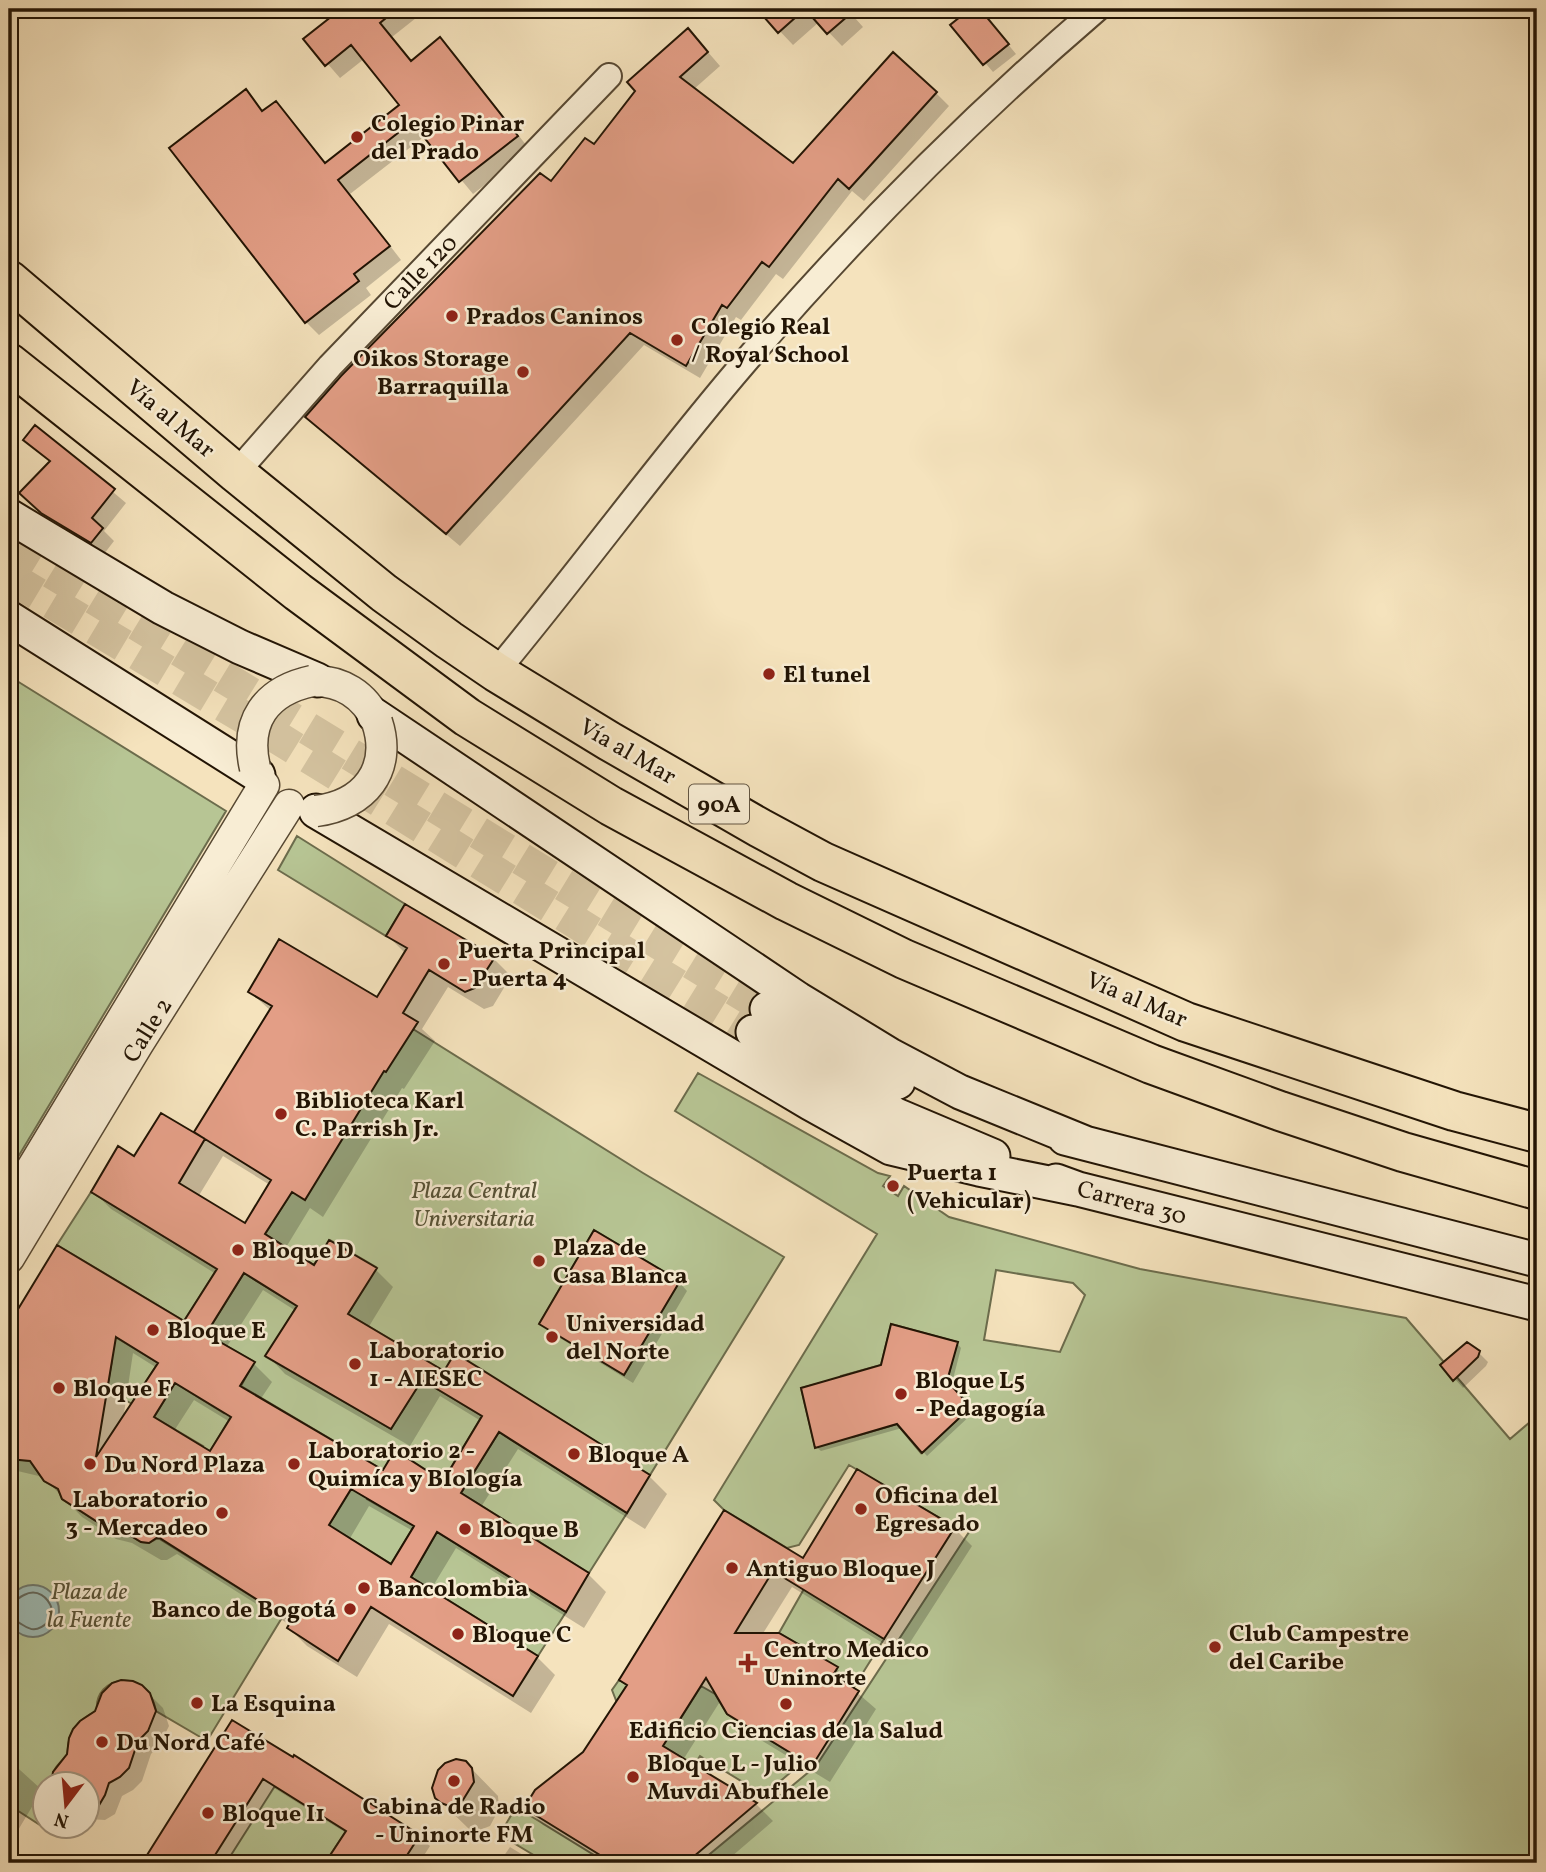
<svg xmlns="http://www.w3.org/2000/svg" width="1546" height="1872" font-family="Vollkorn,serif">
  <style>
    .green { fill: #b7c594; stroke: #6c6c4c; stroke-width: 2; fill-rule: evenodd }
    .water { fill: #9ebdb8; stroke: #6c7970; stroke-width: 2 }
    .shadow { fill: #0003; fill-rule: evenodd }
    .lines { fill: none; stroke-linecap: round; stroke-linejoin: round }
    .shore { stroke: #60685e; stroke-width: 2 }
    .building { fill: #e39e86; stroke: #221404; stroke-width: 2; fill-rule: evenodd }
    .secondary-tunnel { stroke: #d5c4a1; stroke-width: 33; stroke-dasharray: 33 17; stroke-linecap: butt }
    .minor-casing { stroke: #574832; stroke-width: 28 }
    .tertiary-casing { stroke: #574832; stroke-width: 33 }
    .secondary-casing { stroke: #221404; stroke-width: 37 }
    .trunk-casing { stroke: #221404; stroke-width: 42 }
    .minor { stroke: #f8edd4; stroke-width: 24 }
    .tertiary { stroke: #f8edd4; stroke-width: 30 }
    .secondary { stroke: #f8edd4; stroke-width: 33 }
    .trunk { stroke: #f5e3bd; stroke-width: 38 }
    .tertiary-bridge-casing { stroke: #574832; stroke-width: 33; stroke-linecap: butt }
    .tertiary-bridge { stroke: #f8edd4; stroke-width: 30 }
    .poi-dot { fill: #8f2418; stroke: #f8edd4; stroke-width: 2.5 }
    .labels { text-anchor: middle; stroke-width: 5; stroke-linejoin: round; paint-order: stroke }
    .shield { fill: #f8edd4; stroke: #625542; stroke-width: 2 }
    .shield-label { font-size: 23px; font-weight: bold; fill: #221404 }
    .poi-label { font-size: 24px; font-weight: bold; fill: #221404; stroke: #f8edd4; text-anchor: start }
    .street-label { font-size: 24px; fill: #221404; stroke: #f8edd4 }
    .park-label { font-size: 24px; font-style: italic; fill: #565236; stroke: #f8edd4 }
  </style>
  <rect width="100%" height="100%" fill="#f5e3bd"/>
  <filter id="stains"><feTurbulence type="fractalNoise" baseFrequency=".00286" numOctaves="4"/><feColorMatrix values="0 0 0 0 .2 0 0 0 0 .09 0 0 0 0 .02 0 0 0 .5 -.17"/></filter>
  <radialGradient id="worn" r=".72"><stop offset=".6" stop-color="#630" stop-opacity="0"/><stop offset="1" stop-color="#630" stop-opacity=".3"/></radialGradient>
  <path class="green" d="M9 676 226 811 9 1172Z
    M297 836 405 904 386 936 278 870Z
    M413 1029 643 1173 784 1257 650 1475 513 1390 444 1371 348 1314 376 1267 330 1240 314 1265 265 1234 292 1192ZM594 1230 679 1281 624 1375 540 1323Z
    M698 1073 878 1173 890 1176 883 1186 898 1196 904 1186 949 1217 1140 1269 1406 1318 1510 1439 1537 1416V1863H699L816 1766 971 1529 955 1527 849 1465 799 1545 787 1548 724 1510 714 1500 877 1234 675 1111ZM996 1270 1073 1283 1085 1295 1060 1352 984 1340ZM891 1324 957 1342 947 1381 971 1407 921 1453 897 1424 853 1437 841 1376 881 1365ZM828 1381 815 1447 801 1388Z
    M91 1192 217 1269 184 1321 57 1245Z
    M244 1273 297 1306 266 1357 391 1429 422 1380 482 1416 443 1481 383 1470 241 1386 254 1362 206 1334Z
    M33 1287 158 1363 132 1404 107 1389 112 1360Z
    M175 1383 224 1413 230 1403 237 1407 206 1458 325 1531 357 1480 372 1489 367 1499 414 1526 391 1564 344 1535 334 1552 191 1464 203 1446 154 1417Z
    M499 1432 627 1513 589 1573 461 1493Z
    M9 1458 30 1461 44 1481 58 1489 62 1499 96 1521 113 1525 141 1542 149 1543 158 1538 283 1616 207 1741 156 1711C148 1666 93 1675 97 1711 78 1720 66 1732 68 1755 58 1764 51 1770 52 1784H46V1826L58 1827 54 1834 9 1805V1775L16 1762 9 1758Z
    M437 1532 566 1612 538 1656 411 1577Z
    M804 1589 884 1639 854 1687 833 1675 837 1667 779 1633Z
    M619 1680 681 1718 701 1686 715 1694 727 1714 804 1761 764 1795 700 1756 694 1765 611 1715 617 1703 612 1690Z
    M275 1786 346 1831 325 1863H226Z
    M516 1807 607 1863H547L507 1839 503 1829Z"/>
  <path class="water" d="M7 1611a26 26 0 1 1 52 0a26 26 0 1 1-52 0Z"/>
  <path class="shadow" d="M344 9H409L416 18 392 37 412 62 440 40 454 53 530 150 473 194 425 136 350 194 401 260 366 288 371 295 319 335 306 322 245 92 264 112 276 103 327 164 402 106 364 59 340 78 306 39Z
    M759 9H847L863 27 842 46 819 22 793 45Z
    M955 9H979L1016 54 993 72 953 25 960 19Z
    M701 44 720 66 694 89 793 166 936 93 949 106 864 201 852 191 783 279 776 274 741 320 736 317 700 378 644 345 460 546 321 430 551 184 595 147Z
    M36 427 126 503 104 531 114 541 104 554 55 525 34 505 51 463 25 440Z
    M388 936 493 958 511 976 493 1006 484 1009 448 987 422 1029 435 1041 404 1089 402 1088 323 1217 310 1208 285 1249 314 1267 375 1269 393 1287 368 1328 445 1374 649 1476 667 1494 645 1529 518 1449 481 1507 588 1574 606 1592 584 1628 456 1548 430 1591 537 1657 555 1675 531 1713 389 1624 357 1677 307 1646 289 1628 290 1625 177 1554 167 1560H161L132 1543 116 1539 82 1517 43 1477 9 1469V1325L57 1247 184 1323 216 1274 111 1209 93 1191 135 1158 202 1138 196 1132 271 1011 250 992 378 1000 406 954ZM223 1156 270 1185 246 1225 198 1197ZM263 1290 296 1311 268 1356 285 1374 410 1446 440 1396 481 1421 443 1483 384 1473 260 1400 272 1382 254 1364 226 1348ZM133 1353 157 1368 123 1420ZM194 1400 230 1422 210 1453 174 1431ZM369 1506 413 1531 391 1567 349 1540Z
    M679 1282 687 1291 633 1383 550 1332 541 1324Z
    M957 1343 961 1348 951 1387 974 1412 927 1456 902 1428 821 1451 816 1447 882 1367Z
    M1479 1353 1488 1362 1486 1366 1463 1388 1442 1365Z
    M857 1471 954 1528 972 1546 902 1655 792 1587 762 1635 837 1669 854 1686 853 1689 876 1709 830 1782 746 1731 728 1712 721 1700 683 1760 756 1804 773 1821 724 1863H605L543 1825 526 1808 585 1754 628 1687 621 1680 725 1512 803 1560Z
    M149 1694 163 1708 169 1726 160 1744 151 1754 142 1781 133 1790 122 1796 115 1814 105 1820 88 1819V1784H54L53 1782 96 1712Z
    M232 1722 293 1760 295 1758 419 1836 430 1846 419 1863H328L346 1833 274 1788 227 1863H144Z
    M9 1760 42 1790 14 1837 19 1849 10 1863Z
    M465 1762 498 1796 499 1809 490 1826 477 1831 469 1829 436 1797Z
    M510 1847 536 1863H499Z"/>
  <g class="lines">
    <path class="shore" d="M9 1604C17 1602 17 1598 24 1595 37 1588 48 1597 52 1609L49 1621C30 1640 25 1621 9 1619"/>
  </g>
  <path class="building" d="M341 9H397L380 23 411 61 440 37 518 136 459 182 412 122 338 180 390 246 354 274 359 281 305 323 169 148 246 89 262 111 276 101 325 163 399 105 351 45 325 66 303 39Z
    M757 9H856L827 34 805 9 778 33Z
    M970 9H980L1009 44 983 65 950 25Z
    M688 28 708 52 680 77 793 163 893 52 937 92 849 189 838 179 769 267 762 262 727 308 722 305 686 366 630 333 446 534 305 417 341 376 540 173 551 181 585 138 594 144 635 91 627 82Z
    M35 425 115 489 92 518 103 528 91 543 41 513 19 493 50 461 23 440Z
    M405 904 495 957 475 988 465 992 429 970 403 1013 418 1022 386 1072 384 1071 305 1200 292 1192 265 1234 314 1265 329 1240 377 1268 348 1314 444 1371 455 1353 650 1475 627 1513 499 1432 461 1493 589 1573 566 1612 437 1532 411 1577 538 1656 513 1696 371 1607 338 1661 287 1628 291 1621 158 1537 149 1543 141 1542 113 1525 96 1521 62 1499 58 1489 44 1481 30 1461 9 1459V1324L57 1245 184 1321 217 1269 91 1192 118 1146 134 1156 161 1113 205 1139 194 1132 272 1006 248 992 279 939 377 997 407 948 386 936ZM205 1139 271 1180 245 1223 179 1183ZM244 1273 297 1306 265 1356 391 1429 422 1380 482 1416 443 1481 395 1450 383 1470 240 1386 255 1362 206 1334ZM116 1337 158 1363 96 1457ZM175 1383 231 1417 210 1451 154 1417ZM351 1489 414 1526 391 1564 329 1525Z
    M594 1230 680 1281 624 1375 539 1324Z
    M891 1324 958 1342 947 1381 971 1407 922 1453 897 1424 815 1448 801 1388 881 1365Z
    M1467 1342 1480 1351 1478 1357 1453 1381 1440 1365Z
    M857 1469 955 1527 884 1639 773 1571 735 1633H779L838 1667 833 1675 859 1691 812 1766 727 1714 706 1678 663 1746 757 1803 686 1863H613L524 1808 535 1790 583 1752 627 1685 619 1680 724 1510 803 1558Z
    M121 1680 133 1681 142 1685 150 1693 156 1711 148 1731 138 1741 129 1768 120 1777 109 1783 105 1795 88 1824V1784H51L53 1772 67 1754 69 1738 73 1729 80 1721 95 1711 102 1693 112 1683Z
    M232 1720 293 1757 294 1755 420 1835 402 1863H325L346 1831 263 1779 210 1863H142Z
    M456 1759 466 1761 472 1768 474 1782 463 1800 449 1806 441 1803 435 1798 432 1788 438 1770 445 1763Z"/>
  <g class="lines">
    <path class="secondary-tunnel" d="M9 546 767 1009
      M9 577 275 736 753 1032"/>
    <defs>
      <path id="minor" d="M236 473 330 366 609 76
        M496 672C581 570 659 462 745 362 853 236 971 117 1097 9"/>
      <path id="tertiary" d="M312 681C341 680 365 695 377 722
        M9 1206 264 785
        M9 1258 138 1044 289 805"/>
      <path id="secondary" d="M9 516 163 608 240 647 317 680
        M9 618 258 775
        M374 715 798 999 890 1055 960 1092 1085 1143
        M316 811 810 1103 891 1148 979 1169 1078 1189
        M767 1009 846 1056 898 1082
        M753 1032 896 1115 993 1156
        M1065 1138 1537 1260
        M1056 1181 1078 1189 1537 1304"/>
      <path id="trunk" d="M9 280 236 473 384 593 449 640 496 672 609 741 760 828 823 862 1186 1022 1454 1111 1537 1133
        M9 363 298 592 467 717 611 806 786 901 904 959 1151 1064 1280 1111 1403 1152 1537 1190"/>
    </defs>
    <use href="#minor" class="minor-casing"/>
    <use href="#tertiary" class="tertiary-casing"/>
    <use href="#secondary" class="secondary-casing"/>
    <use href="#trunk" class="trunk-casing"/>
    <use href="#minor" class="minor"/>
    <use href="#tertiary" class="tertiary"/>
    <use href="#secondary" class="secondary"/>
    <use href="#trunk" class="trunk"/>
    <defs>
      <path id="tertiary-bridge" d="M255 768C244 721 266 691 312 681
        M316 811C364 805 393 770 377 722"/>
    </defs>
    <use href="#tertiary-bridge" class="tertiary-bridge-casing"/>
    <use href="#tertiary-bridge" class="tertiary-bridge"/>
  </g>
  <g class="poi-dot">
    <circle cx="357" cy="137" r="7"/>
    <circle cx="452" cy="316" r="7"/>
    <circle cx="677" cy="340" r="7"/>
    <circle cx="523" cy="372" r="7"/>
    <circle cx="769" cy="674" r="7"/>
    <circle cx="444" cy="964" r="7"/>
    <circle cx="281" cy="1114" r="7"/>
    <circle cx="893" cy="1186" r="7"/>
    <circle cx="238" cy="1250" r="7"/>
    <circle cx="539" cy="1261" r="7"/>
    <circle cx="153" cy="1330" r="7"/>
    <circle cx="552" cy="1337" r="7"/>
    <circle cx="355" cy="1364" r="7"/>
    <circle cx="59" cy="1388" r="7"/>
    <circle cx="901" cy="1394" r="7"/>
    <circle cx="574" cy="1454" r="7"/>
    <circle cx="90" cy="1464" r="7"/>
    <circle cx="294" cy="1464" r="7"/>
    <circle cx="861" cy="1509" r="7"/>
    <circle cx="222" cy="1513" r="7"/>
    <circle cx="465" cy="1529" r="7"/>
    <circle cx="732" cy="1568" r="7"/>
    <circle cx="364" cy="1588" r="7"/>
    <circle cx="350" cy="1609" r="7"/>
    <circle cx="458" cy="1634" r="7"/>
    <circle cx="1215" cy="1647" r="7"/>
    <path d="M744.5 1652.5h7v7h7v7h-7v7h-7v-7h-7v-7h7z"/>
    <circle cx="197" cy="1703" r="7"/>
    <circle cx="786" cy="1704" r="7"/>
    <circle cx="102" cy="1742" r="7"/>
    <circle cx="633" cy="1777" r="7"/>
    <circle cx="454" cy="1781" r="7"/>
    <circle cx="208" cy="1813" r="7"/>
  </g>
  <g class="labels">
    <rect class="shield" x="689" y="784.5" width="60" height="39" rx="5"/>
    <g class="shield-label">
      <text x="719" y="812">90A</text>
    </g>
    <g class="poi-label">
      <text x="371" y="131">Colegio Pinar<tspan x="371" dy="28">del Prado</tspan></text>
      <text x="466" y="324">Prados Caninos</text>
      <text x="691" y="334">Colegio Real<tspan x="691" dy="28">/ Royal School</tspan></text>
      <text x="509" y="366" text-anchor="end">Oikos Storage<tspan x="509" dy="28">Barraquilla</tspan></text>
      <text x="783" y="682">El tunel</text>
      <text x="458" y="958">Puerta Principal<tspan x="458" dy="28">- Puerta 4</tspan></text>
      <text x="295" y="1108">Biblioteca Karl<tspan x="295" dy="28">C. Parrish Jr.</tspan></text>
      <text x="907" y="1180">Puerta 1<tspan x="907" dy="28">(Vehicular)</tspan></text>
      <text x="553" y="1255">Plaza de<tspan x="553" dy="28">Casa Blanca</tspan></text>
      <text x="252" y="1258">Bloque D</text>
      <text x="566" y="1331">Universidad<tspan x="566" dy="28">del Norte</tspan></text>
      <text x="167" y="1338">Bloque E</text>
      <text x="369" y="1358">Laboratorio<tspan x="369" dy="28">1 - AIESEC</tspan></text>
      <text x="915" y="1388">Bloque L5<tspan x="915" dy="28">- Pedagogía</tspan></text>
      <text x="73" y="1396">Bloque F</text>
      <text x="308" y="1458">Laboratorio 2 -<tspan x="308" dy="28">Quimíca y BIología</tspan></text>
      <text x="588" y="1462">Bloque A</text>
      <text x="104" y="1472">Du Nord Plaza</text>
      <text x="875" y="1503">Oficina del<tspan x="875" dy="28">Egresado</tspan></text>
      <text x="208" y="1507" text-anchor="end">Laboratorio<tspan x="208" dy="28">3 - Mercadeo</tspan></text>
      <text x="479" y="1537">Bloque B</text>
      <text x="746" y="1576">Antiguo Bloque J</text>
      <text x="378" y="1596">Bancolombia</text>
      <text x="336" y="1617" text-anchor="end">Banco de Bogotá</text>
      <text x="1229" y="1641">Club Campestre<tspan x="1229" dy="28">del Caribe</tspan></text>
      <text x="472" y="1642">Bloque C</text>
      <text x="764" y="1657">Centro Medico<tspan x="764" dy="28">Uninorte</tspan></text>
      <text x="211" y="1711">La Esquina</text>
      <text x="786" y="1738" text-anchor="middle">Edificio Ciencias de la Salud</text>
      <text x="116" y="1750">Du Nord Café</text>
      <text x="647" y="1771">Bloque L - Julio<tspan x="647" dy="28">Muvdi Abufhele</tspan></text>
      <text x="454" y="1814" text-anchor="middle">Cabina de Radio<tspan x="454" dy="28">- Uninorte FM</tspan></text>
      <text x="222" y="1821">Bloque I1</text>
    </g>
    <g class="street-label">
      <text transform="translate(420 272) rotate(-46)" y="8">Calle 120</text>
      <text transform="translate(171 418) rotate(40)" y="8">Vía al Mar</text>
      <text transform="translate(628 751) rotate(30)" y="8">Vía al Mar</text>
      <text transform="translate(1137 999) rotate(23)" y="8">Vía al Mar</text>
      <text transform="translate(147 1030) rotate(-58)" y="8">Calle 2</text>
      <text transform="translate(1132 1202) rotate(15)" y="8">Carrera 30</text>
    </g>
    <g class="park-label">
      <text x="474" y="1198">Plaza Central<tspan x="474" dy="28">Universitaria</tspan></text>
      <text x="89" y="1599">Plaza de<tspan x="89" dy="28">la Fuente</tspan></text>
    </g>
  </g>
  <rect width="1546" height="1872" fill="none" stroke="#f5e3bd" stroke-width="35"/>
  <rect x="10" y="10" width="1525" height="1851" fill="none" stroke="#221404" stroke-width="3.5"/>
  <rect x="18" y="18" width="1511" height="1837" fill="none" stroke="#221404" stroke-width="2"/>
  <g transform="translate(66 1805) rotate(196)"><circle r="33" fill="#f8edd4" stroke="#a29681" stroke-width="2"/>
  <path d="M0-5L12 26L0 18L-12 26Z" fill="#8f2418"/>
  <text y="-10" font-size="19" font-weight="bold" text-anchor="middle" fill="#221404">N</text>
  </g>
  <rect width="100%" height="100%" filter="url(#stains)"/>
  <rect width="100%" height="100%" fill="url(#worn)"/>
</svg>
